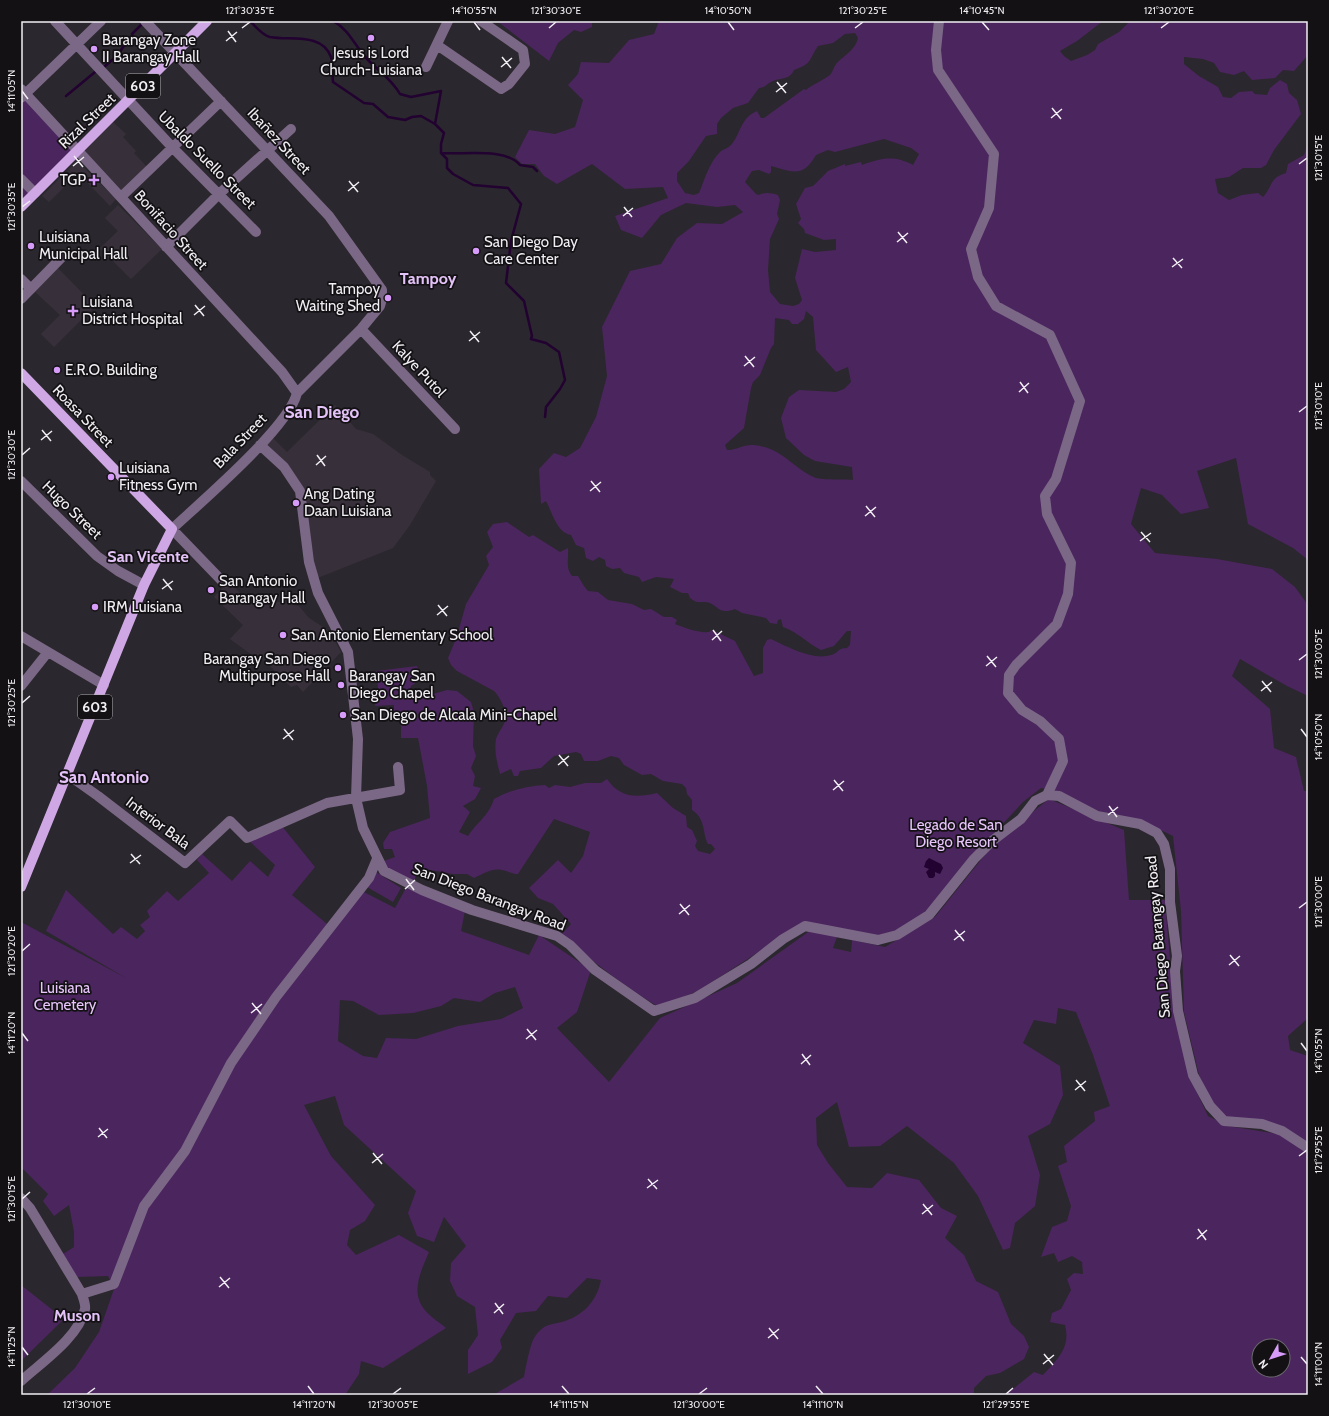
<svg xmlns="http://www.w3.org/2000/svg" width="1329" height="1416" font-family="Cabin,sans-serif">
  <style>
    .built { fill: #37303b }
    .green { fill: #4b255e; fill-rule: evenodd }
    .water { fill: #220230 }
    .lines { fill: none; stroke-linecap: round; stroke-linejoin: round }
    .stream { stroke: #220230; stroke-width: 2.5 }
    .minor { stroke: #7b6886; stroke-width: 10 }
    .tertiary { stroke: #7b6886; stroke-width: 10 }
    .primary { stroke: #cea7e4; stroke-width: 10 }
    .ticks { fill: none; stroke: #f1eef3; stroke-width: 1.5 }
    .poi-dot { fill: #d79bf9; stroke: #131114; stroke-width: 1.5 }
    .labels { text-anchor: middle; stroke-width: 3.5; stroke-linejoin: round; paint-order: stroke }
    .shield { fill: #131114; stroke: #aeacb0; stroke-width: 1 }
    .shield-label { font-size: 14px; font-weight: bold; fill: #f1eef3 }
    .poi-label { font-size: 15px; fill: #f1eef3; stroke: #131114; text-anchor: start }
    .street-label { font-size: 15px; fill: #f1eef3; stroke: #131114 }
    .park-label { font-size: 15px; fill: #e8c5fd; stroke: #131114 }
    .neighbourhood-label { font-size: 16px; font-weight: bold; fill: #e3c2f7; stroke: #131114 }
    .quarter-label { font-size: 17px; font-weight: bold; fill: #e3c2f7; stroke: #131114 }
    .neatline { fill: none; stroke: #f1eef3; stroke-width: 1.5 }
    .ticks-label { font-size: 10px; text-anchor: middle; fill: #f1eef3 }
  </style>
  <rect width="100%" height="100%" fill="#2b272e"/>
  <path class="built" d="M112 121 126 134 123 137 136 151 134 153 148 168 122 193 81 151Z
    M77 161 116 199 110 206 78 173 49 202 42 196Z
    M118 205 162 249 131 279 100 248 118 231 105 218Z
    M56 266 95 306 54 347 41 334 60 315 33 290Z
    M335 405 356 429 373 434 402 455 430 472V475L436 481 410 525 393 548 315 579 303 491 263 445 272 437 287 452Z
    M228 582 259 610 269 600 299 606 309 618 329 631 341 652 303 692 297 685 291 687 265 661 256 658 230 639 243 625 214 597Z"/>
  <path class="green" d="M497 21H592V27L581 32 574 30 558 43 549 61Z
    M659 21H1103L1077 41 1060 51 1064 56 1071 61 1087 55 1095 50 1098 44 1119 32 1130 21H1308V55L1294 71 1283 70 1275 78 1252 80 1244 71 1234 75 1220 72 1214 63 1203 59 1184 57V64L1199 76 1218 87 1223 97 1231 98 1239 92 1252 91 1255 94 1267 95 1270 88 1280 80 1287 84 1289 93 1297 100 1301 114 1274 150 1266 165 1261 168H1243L1229 177 1215 179 1218 193 1229 200 1242 195 1258 193 1263 197C1273 186 1269 178 1286 173L1288 164 1304 155 1308 144V560L1293 548 1248 524 1236 458 1197 471 1209 508 1181 514 1162 495 1141 488 1131 524 1155 553 1217 559 1272 569 1295 587 1308 605V696L1287 686 1240 659 1232 676 1270 709 1274 748 1296 757 1304 791H1308V1018L1288 1036 1290 1050 1308 1056V1142L1232 1119 1222 1114 1210 1102 1199 1075 1184 1012 1181 911 1173 836C1150 824 1125 820 1101 812 1080 804 1063 790 1041 788L1023 802 997 830 943 894 919 918 901 929 876 936 814 924 760 951 698 991 659 1007C623 986 593 960 560 936L571 924 553 904 538 898 529 888 558 860 571 873 583 856 590 832 554 819 518 874C512 874 508 871 502 870 492 868 483 874 474 878L467 874H453L419 868 413 883 386 870 381 862 395 857 392 849H384L383 843 390 832 430 818 427 786 418 738H401V720H394V705L375 706 378 686 376 671 417 666 419 672 417 682 411 686 408 697 417 701 426 696 447 690 457 691 471 702 474 712 473 746 476 756 471 768 475 776 473 786 481 788 475 799 463 806 470 812 459 832 468 836C477 822 488 817 494 799 509 790 528 786 545 785L549 788 555 785 570 787 585 783H601L607 779C620 798 636 798 657 793L673 808 686 816 687 827 692 830 697 841 695 846 698 851 710 854 715 849 711 844H708C702 832 706 819 692 810V800L687 794 686 788 682 784 663 781 651 774 642 775 624 765 619 758 611 756 598 761H584L581 754 576 752 554 756 541 768 520 771 518 776H514L511 769 500 774C497 762 494 751 496 739 498 732 504 726 506 719 508 712 499 696 494 691L457 671 451 665 448 658 457 636 466 604 489 565 486 556 493 547 487 532 493 524 507 522 529 537 533 535 560 552 568 548C569 559 565 567 572 576H578L584 586 588 591 598 592 608 600 632 604 644 610 651 609 664 617H672L677 620 675 624C686 628 697 633 709 632L712 630 735 641 754 676 763 673V648L767 640 771 639C786 646 813 661 831 655 839 653 837 648 847 648L850 645 851 631H847L834 646 821 650C807 643 798 632 783 627L781 619 778 620 777 624 770 623 766 618 742 613 735 609C717 616 718 603 705 602 697 602 697 603 690 598L688 593H682L670 587 674 579 656 577 642 582 639 577 624 573 620 568 612 569 606 566 605 560 599 557 593 561 586 558 584 548 576 545 571 535C557 533 552 512 546 501L541 504 539 469 554 453 566 457 580 448 596 417 607 376 602 327 630 271 661 264 677 238 697 223 722 224 743 212 735 205 717 207 686 203 661 215 642 238 621 230 615 216 668 198 663 187 625 189 592 164 557 184 544 176 535 164H522L515 157 529 130 555 134 575 127 583 100 568 85 578 74 581 62 609 63 629 40 654 34ZM855 33 858 38C855 51 844 55 836 64 834 67 832 73 830 75 824 80 813 84 806 90L804 89 764 118H761L757 111C740 118 741 134 731 145 728 148 724 149 721 151 709 162 705 179 699 193L694 195 685 193 677 181V173L689 161 706 136 717 134V124L721 118 733 108 748 103 759 88C767 87 765 85 771 82 780 77 789 81 794 70 813 63 808 61 818 46L833 43 845 34ZM884 139 911 148 919 154 913 165C894 155 882 158 862 165L861 162 845 166V164L828 171 813 186 805 188 796 204 801 219 798 223 804 229 805 233 824 240 836 239V250L815 252 802 249 795 278 802 300 799 304 793 306 780 304 770 292 768 270 770 239 779 219 777 214 780 200 778 195C772 193 764 192 759 195L756 194 745 182 752 171 759 170 769 174 771 172V166C793 172 803 178 816 155L828 150 835 152ZM806 311 813 317 816 350 836 372 848 367 851 382 844 389 836 392 799 390 789 397 781 418 786 438 804 455 815 461 852 467 853 480C845 479 821 480 816 478 793 469 783 448 754 445 744 444 737 450 727 450L725 445 744 428 751 388 753 382 760 375 771 348 774 344 775 318 789 320 792 324H798L804 319Z
    M25 98 72 150 21 201V101Z
    M1049 799 1124 830 1129 900H1165L1175 1019 1190 1078 1208 1116 1228 1126 1278 1134 1308 1153V1395H1007L1008 1393 1034 1372 1043 1375C1057 1359 1071 1348 1065 1325L1050 1322 1052 1313 1061 1309 1071 1290 1067 1279 1074 1273 1083 1274 1082 1262 1072 1256 1058 1262 1054 1253 1041 1257 1052 1227 1067 1221 1071 1206 1058 1166 1067 1162 1064 1146 1095 1121 1094 1112 1110 1106 1093 1055 1076 1012 1058 1008 1056 1024 1034 1020 1023 1043 1060 1066 1063 1095 1050 1124 1028 1136 1040 1175 1035 1206 1015 1223 1010 1248 1003 1250 978 1196 954 1163 907 1126 880 1146 849 1147 837 1102 816 1118 817 1145 828 1163 847 1187 872 1188 887 1173 919 1180 941 1208 957 1216 945 1238 964 1255 976 1281 998 1292 1011 1324 1024 1336 1029 1347 1024 1359 1000 1373 986 1376 974 1388V1395H493L524 1377C526 1367 530 1342 536 1335 545 1324 549 1325 562 1322 583 1316 597 1301 601 1280L587 1278 567 1298 548 1296 536 1311 516 1313 500 1340 502 1348 492 1362 468 1374V1350L478 1335 475 1307 457 1296 450 1281 451 1263 466 1246 444 1217 434 1242 417 1236 408 1213 416 1191 344 1125 335 1096 304 1105 331 1156 375 1205 365 1221 350 1230 347 1245 356 1255 399 1235 429 1252C422 1269 410 1291 424 1309 429 1316 439 1322 446 1328L383 1368 361 1361 359 1374 345 1395H47L75 1368 99 1332 114 1289 108 1276 77 1277 63 1254 74 1247V1232L69 1205 54 1216 43 1201 48 1194 21 1167V922L126 978 46 931 66 890 113 934 121 927 137 939 145 931 140 925 150 917 147 911 167 891 178 901 209 873 197 860 202 854 232 881 250 861 268 877 275 865 247 839 281 825 315 867 292 895 332 928 362 891 395 908 406 888 465 911 461 931 529 955 539 935 591 970 577 1012 557 1028 609 1082 660 1018 737 983 811 930 837 937 833 948 851 952 852 940 885 947 935 917 996 841ZM515 987 523 1008 501 1019 458 1026 416 1039 386 1038 377 1058 363 1056 338 1041 340 1000 353 1001 379 1015 413 1013 441 1006 454 998 480 1002 495 993ZM1259 1346H1283V1370H1259Z
    M376 872 401 888 393 902 367 887Z
    M21 1285 64 1319 21 1361Z"/>
  <path class="water" d="M929 858 941 864 943 868 940 874 935 872V876L933 878H929L926 872 929 869 924 867 926 861Z"/>
  <g class="lines">
    <path class="stream" d="M250 21C255 26 262 35 270 37 289 41 322 32 331 57 334 65 332 74 333 82L364 103 373 104 388 117 405 120 412 117 421 116 435 124
      M333 21C350 30 355 47 368 60 380 72 392 80 400 94L411 97 441 91 435 124 444 133 441 144V153C463 155 505 147 520 165L533 167 537 171
      M104 67 118 55 123 47 134 39 132 34 142 24
      M66 96 95 72
      M441 153 447 159V168L453 174 473 185 508 188 521 204 511 241 506 283 524 301 532 336 531 339 546 343 559 352 565 380 560 389 546 407 545 417"/>
    <path class="minor" d="M55 21 172 147 256 232
      M145 21 329 216 382 290V299L380 306 361 329 297 393C289 427 201 502 172 529L224 583
      M939 21 936 50 938 70 994 154 989 208 971 249 978 277 996 306 1050 335 1080 401 1056 479 1045 496 1047 514 1071 563 1068 594 1057 624 1016 665 1009 675 1008 693 1022 710 1040 721 1059 739 1063 761 1047 795
      M437 45 501 89 509 84 525 64 523 50 481 21
      M426 67 448 21
      M21 89 282 372 297 393
      M21 98 101 21
      M121 197 221 101
      M166 247 219 194 291 129
      M21 279 31 289
      M21 299 63 256
      M361 329 455 429
      M260 445 284 467 300 491 309 562 318 593 348 652 358 739 356 798 363 828 384 871 422 890 472 910 557 936 570 945 595 970 654 1011 695 998 751 964 783 939 805 926 878 940 897 935 929 915 974 859 992 841 1021 819 1035 801 1047 795 1059 796 1097 816 1140 824 1157 833 1164 844 1170 869V902L1177 956 1175 971 1178 1011 1193 1075 1210 1106 1224 1121 1262 1124 1282 1131 1308 1148
      M21 481 97 556 118 571 144 585
      M21 636 104 685
      M21 686 48 652
      M67 774 98 796 185 863 230 821 247 838 327 803 400 790 398 767
      M21 1198 30 1208 82 1294C83 1298 86 1305 85 1309 79 1337 42 1362 21 1381
      M82 1294 114 1284 144 1206 185 1151 231 1063 276 997 369 878 377 859"/>
    <path class="tertiary" d="M21 179 35 193"/>
    <path class="primary" d="M21 207 207 21
      M21 373 172 529 144 585 21 887"/>
  </g>
  <path class="ticks" d="M474 22 480 30M728 22 734 30M982 22 989 30M242 28 250 22M549 28 556 22M855 28 863 22M1161 28 1169 22M228 31 236 42M226 41 237 32M502 57 511 68M501 67 512 58M777 82 786 93M22 91 28 99M776 92 787 83M1052 108 1061 119M1051 118 1062 109M74 156 83 167M1299 164 1307 158M73 166 84 157M349 181 358 192M348 191 359 182M22 207 30 201M624 207 632 217M623 216 633 208M898 232 907 243M897 242 908 233M1173 258 1182 268M1172 267 1183 259M195 305 204 316M194 315 205 306M470 331 479 342M469 341 480 332M745 356 754 367M744 366 755 357M1020 382 1028 393M1019 392 1029 383M1299 412 1307 406M42 430 51 441M41 440 52 431M22 455 30 448M317 455 325 466M316 465 326 456M591 481 600 492M590 491 601 482M866 506 875 517M865 516 876 507M1141 532 1150 542M1140 541 1151 533M163 579 172 590M162 589 173 581M438 605 447 616M437 615 448 606M713 630 721 641M712 640 722 631M987 656 996 667M1299 660 1307 654M986 666 997 657M1262 681 1271 692M1261 691 1272 682M22 703 30 696M284 729 293 740M1301 729 1307 737M283 739 294 730M559 755 568 766M558 765 569 756M834 780 843 791M833 790 844 781M1109 806 1117 817M1108 815 1118 807M131 854 140 864M130 863 141 855M406 879 414 890M405 889 415 880M680 904 689 915M1299 908 1307 902M679 914 690 905M955 930 964 941M954 940 965 931M22 951 30 944M1230 955 1239 966M1229 965 1240 956M252 1003 261 1014M251 1013 262 1004M527 1029 536 1040M22 1033 28 1041M526 1039 537 1030M1301 1043 1307 1051M802 1054 810 1065M801 1064 811 1055M1076 1080 1085 1091M1075 1090 1086 1081M99 1128 107 1138M98 1137 108 1129M373 1153 382 1164M1299 1156 1307 1150M372 1163 383 1154M648 1179 657 1189M647 1188 658 1180M22 1199 30 1192M923 1204 932 1215M922 1214 933 1205M1198 1229 1206 1240M1197 1239 1207 1230M220 1277 229 1288M219 1287 230 1278M495 1303 503 1314M494 1313 504 1304M769 1328 778 1339M768 1338 779 1329M22 1347 28 1355M1044 1354 1053 1365M1301 1357 1307 1364M1043 1364 1054 1355M308 1386 314 1394M562 1386 569 1394M816 1386 823 1394M87 1394 95 1388M393 1394 401 1388M699 1394 707 1388M1006 1394 1013 1388"/>
  <g class="poi-dot">
    <circle cx="371" cy="38" r="4"/>
    <circle cx="94" cy="49" r="4"/>
    <path d="M92 174h4v4h4v4h-4v4h-4v-4h-4v-4h4z"/>
    <circle cx="31" cy="246" r="4"/>
    <circle cx="476" cy="251" r="4"/>
    <circle cx="388" cy="298" r="4"/>
    <path d="M71 305h4v4h4v4h-4v4h-4v-4h-4v-4h4z"/>
    <circle cx="57" cy="370" r="4"/>
    <circle cx="111" cy="477" r="4"/>
    <circle cx="296" cy="503" r="4"/>
    <circle cx="211" cy="590" r="4"/>
    <circle cx="95" cy="607" r="4"/>
    <circle cx="283" cy="635" r="4"/>
    <circle cx="338" cy="668" r="4"/>
    <circle cx="341" cy="685" r="4"/>
    <circle cx="343" cy="715" r="4"/>
  </g>
  <g class="labels">
    <g class="shield">
      <rect x="126" y="74" width="34" height="24" rx="3"/>
      <rect x="78" y="695" width="34" height="24" rx="3"/>
    </g>
    <g class="shield-label">
      <text x="143" y="91">603</text>
      <text x="95" y="712">603</text>
    </g>
    <g class="poi-label">
      <text x="102" y="45">Barangay Zone<tspan x="102" dy="17">II Barangay Hall</tspan></text>
      <text x="371" y="58" text-anchor="middle">Jesus is Lord<tspan x="371" dy="17">Church-Luisiana</tspan></text>
      <text x="86" y="185" text-anchor="end">TGP</text>
      <text x="39" y="242">Luisiana<tspan x="39" dy="17">Municipal Hall</tspan></text>
      <text x="484" y="247">San Diego Day<tspan x="484" dy="17">Care Center</tspan></text>
      <text x="380" y="294" text-anchor="end">Tampoy<tspan x="380" dy="17">Waiting Shed</tspan></text>
      <text x="82" y="307">Luisiana<tspan x="82" dy="17">District Hospital</tspan></text>
      <text x="65" y="375">E.R.O. Building</text>
      <text x="119" y="473">Luisiana<tspan x="119" dy="17">Fitness Gym</tspan></text>
      <text x="304" y="499">Ang Dating<tspan x="304" dy="17">Daan Luisiana</tspan></text>
      <text x="219" y="586">San Antonio<tspan x="219" dy="17">Barangay Hall</tspan></text>
      <text x="103" y="612">IRM Luisiana</text>
      <text x="291" y="640">San Antonio Elementary School</text>
      <text x="330" y="664" text-anchor="end">Barangay San Diego<tspan x="330" dy="17">Multipurpose Hall</tspan></text>
      <text x="349" y="681">Barangay San<tspan x="349" dy="17">Diego Chapel</tspan></text>
      <text x="351" y="720">San Diego de Alcala Mini-Chapel</text>
    </g>
    <g class="street-label">
      <text transform="translate(87 121) rotate(-44)" y="5">Rizal Street</text>
      <text transform="translate(279 141) rotate(47)" y="5">Ibañez Street</text>
      <text transform="translate(207 160) rotate(45)" y="5">Ubaldo Suello Street</text>
      <text transform="translate(171 230) rotate(48)" y="5">Bonifacio Street</text>
      <text transform="translate(419 369) rotate(47)" y="5">Kalye Putol</text>
      <text transform="translate(83 416) rotate(46)" y="5">Roasa Street</text>
      <text transform="translate(240 441) rotate(-46)" y="5">Bala Street</text>
      <text transform="translate(72 510) rotate(44)" y="5">Hugo Street</text>
      <text transform="translate(158 823) rotate(37)" y="5">Interior Bala</text>
      <text transform="translate(489 897) rotate(21)" y="5">San Diego Barangay Road</text>
      <text transform="translate(1158 937) rotate(-95)" y="5">San Diego Barangay Road</text>
    </g>
    <g class="park-label">
      <text x="956" y="830">Legado de San<tspan x="956" dy="17">Diego Resort</tspan></text>
      <text x="65" y="993">Luisiana<tspan x="65" dy="17">Cemetery</tspan></text>
    </g>
    <g class="neighbourhood-label">
      <text x="428" y="284">Tampoy</text>
      <text x="148" y="562">San Vicente</text>
      <text x="77" y="1321">Muson</text>
    </g>
    <g class="quarter-label">
      <text x="322" y="418">San Diego</text>
      <text x="104" y="783">San Antonio</text>
    </g>
  </g>
  <rect width="1329" height="1416" fill="none" stroke="#131114" stroke-width="44"/>
  <g transform="translate(1271 1358) rotate(231)"><circle r="19" fill="#131114" stroke="#6c696d"/>
  <path d="M0-3L7 15L0 10L-7 15Z" fill="#d79bf9"/>
  <text y="-6" font-size="11" font-weight="bold" text-anchor="middle" fill="#f1eef3">N</text>
  </g>
  <rect x="22" y="22" width="1285" height="1372" class="neatline"/>
  <g class="ticks-label">
    <text x="250" y="14">121°30'35"E</text>
    <text x="474" y="14">14°10'55"N</text>
    <text x="556" y="14">121°30'30"E</text>
    <text x="728" y="14">14°10'50"N</text>
    <text x="863" y="14">121°30'25"E</text>
    <text x="982" y="14">14°10'45"N</text>
    <text x="1169" y="14">121°30'20"E</text>
    <text transform="translate(11 91) rotate(-90)" y="4">14°11'05"N</text>
    <text transform="translate(1318 158) rotate(-90)" y="4">121°30'15"E</text>
    <text transform="translate(11 207) rotate(-90)" y="4">121°30'35"E</text>
    <text transform="translate(1318 406) rotate(-90)" y="4">121°30'10"E</text>
    <text transform="translate(11 455) rotate(-90)" y="4">121°30'30"E</text>
    <text transform="translate(1318 654) rotate(-90)" y="4">121°30'05"E</text>
    <text transform="translate(11 703) rotate(-90)" y="4">121°30'25"E</text>
    <text transform="translate(1318 737) rotate(-90)" y="4">14°10'50"N</text>
    <text transform="translate(1318 902) rotate(-90)" y="4">121°30'00"E</text>
    <text transform="translate(11 951) rotate(-90)" y="4">121°30'20"E</text>
    <text transform="translate(11 1033) rotate(-90)" y="4">14°11'20"N</text>
    <text transform="translate(1318 1051) rotate(-90)" y="4">14°10'55"N</text>
    <text transform="translate(1318 1150) rotate(-90)" y="4">121°29'55"E</text>
    <text transform="translate(11 1199) rotate(-90)" y="4">121°30'15"E</text>
    <text transform="translate(11 1347) rotate(-90)" y="4">14°11'25"N</text>
    <text transform="translate(1318 1364) rotate(-90)" y="4">14°11'00"N</text>
    <text x="87" y="1408">121°30'10"E</text>
    <text x="314" y="1408">14°11'20"N</text>
    <text x="393" y="1408">121°30'05"E</text>
    <text x="569" y="1408">14°11'15"N</text>
    <text x="699" y="1408">121°30'00"E</text>
    <text x="823" y="1408">14°11'10"N</text>
    <text x="1006" y="1408">121°29'55"E</text>
  </g>
</svg>
